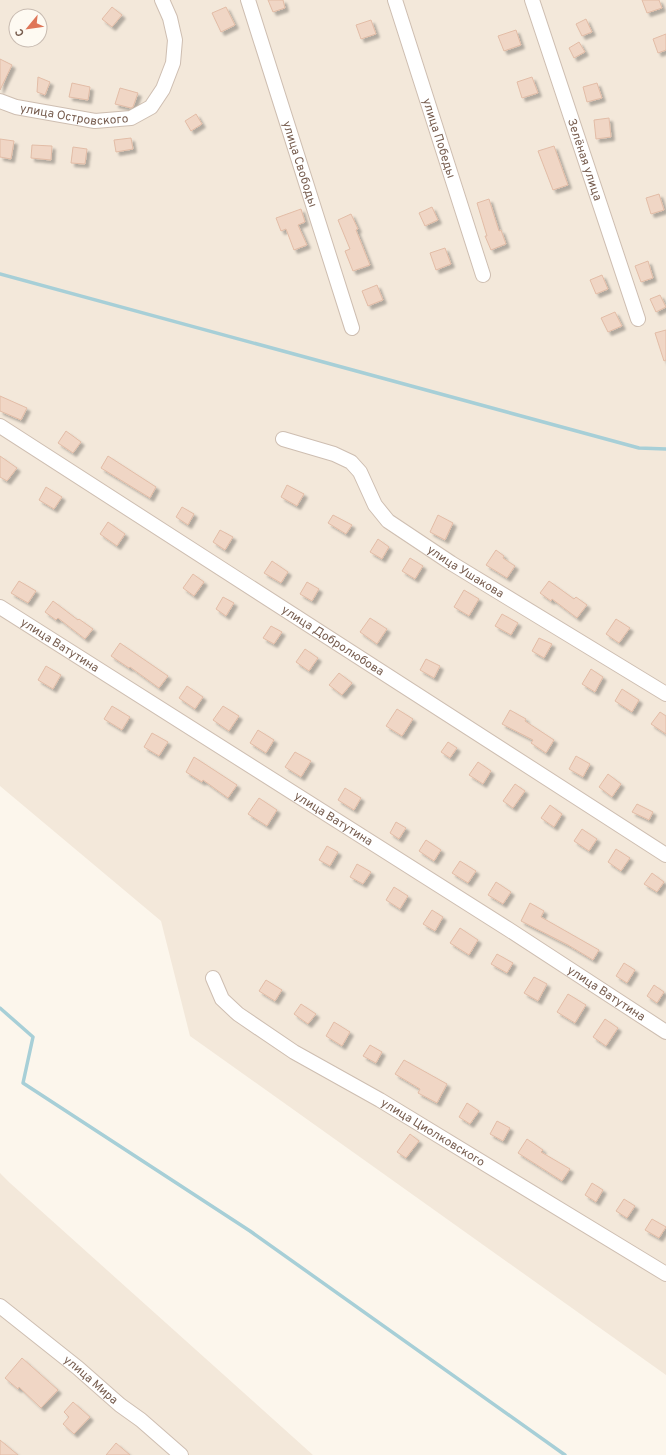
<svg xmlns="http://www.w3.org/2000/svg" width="666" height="1455" font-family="Overpass,sans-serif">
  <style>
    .residential { fill: #f3e8da; fill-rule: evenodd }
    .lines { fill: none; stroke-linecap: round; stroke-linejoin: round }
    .stream { stroke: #a7cfd7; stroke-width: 3.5 }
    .building { fill: #f0d6c5; stroke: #e2bca6; filter: url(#shadow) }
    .street-casing { stroke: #cebeb1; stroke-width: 16 }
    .street { stroke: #fff; stroke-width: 14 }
    .labels { text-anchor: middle; stroke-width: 3.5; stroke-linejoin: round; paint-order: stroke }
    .street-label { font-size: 12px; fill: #775d4f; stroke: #fefaf2 }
  </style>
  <defs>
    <filter id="shadow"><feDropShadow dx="3.5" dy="3.5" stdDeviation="1" flood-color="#0004"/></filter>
  </defs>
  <rect width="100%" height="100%" fill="#fcf6ec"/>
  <path class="residential" d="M0 0H666V1375L190 1036 161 921 0 786ZM16 16H40V40H16Z
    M0 1173 10 1183 313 1455H0Z"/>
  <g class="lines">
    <path class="stream" d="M0 274 639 448 666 449
      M0 1008 33 1037 23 1083 250 1231 565 1455"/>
  </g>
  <path class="building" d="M268 0H283L285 8 273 12Z
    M642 0H659L662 8 647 13Z
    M112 7 122 15 112 27 102 19Z
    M226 7 235 25 221 32 212 13Z
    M586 19 592 32 582 36 576 24Z
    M371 20 376 34 361 39 356 25Z
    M516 30 521 45 504 51 498 36Z
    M666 34V50L658 53 653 39Z
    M579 42 585 52 574 58 569 48Z
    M0 59 12 65 0 90Z
    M38 77 50 82 45 95 37 92Z
    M532 77 538 93 522 98 517 82Z
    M72 83 90 87 88 100 69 97Z
    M597 83 602 98 587 102 583 87Z
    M120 88 138 93 133 107 131 108 115 104Z
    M196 114 202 124 191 131 185 121Z
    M609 118 611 137 596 139 594 120Z
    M131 138 133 149 116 152 114 140Z
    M0 139 14 141 11 159 0 157Z
    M32 145 52 146 51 160 31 158Z
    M554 146 568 185 553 190 538 151Z
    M73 147 87 149 85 164 71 163Z
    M659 194 664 210 651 214 646 198Z
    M489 199 499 231 501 230 506 244 491 250 485 236H487L477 203Z
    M432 207 438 220 425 226 419 213Z
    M301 209 305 222 298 225 307 245 294 250 286 229 281 231 276 218Z
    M351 214 358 229 356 230 370 265 353 271 345 251 350 249 338 220Z
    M445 248 451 264 436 270 430 253Z
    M648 261 653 278 641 282 635 266Z
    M602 275 608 289 596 294 590 280Z
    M377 285 383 300 368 306 362 291Z
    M660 295 666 307 656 312 650 299Z
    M615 312 622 326 608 332 601 318Z
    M666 330V360L664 361 655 333Z
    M0 396 27 408 21 420 0 411Z
    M66 431 81 442 73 453 58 443Z
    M0 456 17 468 7 481 0 477Z
    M108 456 156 487 150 498 101 468Z
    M287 485 304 494 297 506 281 497Z
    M46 487 62 497 54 509 39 500Z
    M182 507 194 514 188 525 176 517Z
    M333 515 352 525 346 534 328 523Z
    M438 515 453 523 445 540 430 532Z
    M108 522 125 534 117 546 100 534Z
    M220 530 233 537 225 550 213 542Z
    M378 539 389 547 382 559 370 552Z
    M496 550 504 556 503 558 515 566 507 578 486 565Z
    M410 558 423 566 415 579 402 571Z
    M272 561 288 572 281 583 264 573Z
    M193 574 204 582 194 596 183 588Z
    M19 581 36 591 28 603 11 593Z
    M549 581 574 599 576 597 587 605 577 618 552 599 551 601 540 593Z
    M307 582 319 589 312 601 300 594Z
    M464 590 479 599 469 616 454 607Z
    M223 597 234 603 226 616 216 609Z
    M53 601 78 620 79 619 93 629 85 639 58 618 56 620 45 612Z
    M502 614 518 623 511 635 495 626Z
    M370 618 387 629 377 644 360 632Z
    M616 619 630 628 619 643 606 634Z
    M271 626 282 632 274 644 263 638Z
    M539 638 552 644 544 658 532 651Z
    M120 643 168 676 159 688 130 667 129 668 111 656Z
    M305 649 318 658 309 671 296 662Z
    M426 659 440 666 434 678 420 670Z
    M46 666 61 675 53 689 38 680Z
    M591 669 603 677 595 692 582 684Z
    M339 673 352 683 342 695 329 685Z
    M187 686 203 697 195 709 179 698Z
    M622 689 639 700 632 712 615 701Z
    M112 706 130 717 122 730 104 719Z
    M223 706 239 716 229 731 213 720Z
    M397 709 413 719 402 736 386 726Z
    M510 710 526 719 525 721 554 740 546 753 531 743 533 740 502 724Z
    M660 712 666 716V734L651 724Z
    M258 730 274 740 266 753 250 743Z
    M152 733 168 742 159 756 144 747Z
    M448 742 457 748 450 758 441 752Z
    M295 752 311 761 301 777 285 767Z
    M576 756 590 764 583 777 569 769Z
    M194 757 237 785 228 798 203 780 202 782 186 772Z
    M478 762 491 771 483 784 469 775Z
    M608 774 621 784 612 797 599 787Z
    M515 784 525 791 513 808 503 801Z
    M345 788 361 798 354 810 338 800Z
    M259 798 277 810 267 826 248 814Z
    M637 804 653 812 649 820 632 812Z
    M550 805 562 814 554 827 541 818Z
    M396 822 406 828 399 839 390 833Z
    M582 829 597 839 589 851 574 841Z
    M426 840 441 850 434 861 419 851Z
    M327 846 338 852 330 866 319 860Z
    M616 849 630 858 621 871 608 862Z
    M460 861 476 871 468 883 452 873Z
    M357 864 371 872 363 884 350 877Z
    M652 873 664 882 657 892 644 884Z
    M496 882 511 892 503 904 488 895Z
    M394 887 408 896 400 909 386 900Z
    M530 903 544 911 541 917 599 950 593 960 568 945 521 921Z
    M432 910 443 917 435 931 423 924Z
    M460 928 478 940 469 955 450 943Z
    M497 954 513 963 507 973 491 964Z
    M624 963 635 970 627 983 616 976Z
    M534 977 547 984 538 1001 524 993Z
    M266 980 282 990 275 1001 259 991Z
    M654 985 664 992 657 1003 647 996Z
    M568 994 586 1005 575 1023 557 1012Z
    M301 1004 316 1014 308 1024 294 1014Z
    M605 1019 618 1028 606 1046 593 1037Z
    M334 1022 350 1032 342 1046 326 1036Z
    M370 1045 382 1052 376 1063 363 1056Z
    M404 1060 447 1084 437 1103 418 1093 420 1089 395 1074Z
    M467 1103 479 1111 470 1124 459 1117Z
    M497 1121 510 1128 503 1141 490 1134Z
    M410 1134 419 1141 406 1158 397 1152Z
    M527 1139 543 1150 541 1152 570 1169 562 1181 518 1153Z
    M592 1183 603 1190 596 1202 585 1195Z
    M624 1199 635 1206 627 1218 616 1211Z
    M652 1219 666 1227 659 1238 645 1230Z
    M22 1358 58 1390 41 1408 19 1387 18 1389 5 1378Z
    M73 1402 90 1417 74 1434 63 1424 69 1417 64 1412Z
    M0 1440 18 1455H0Z
    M116 1443 130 1455H106Z"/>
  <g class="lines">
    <defs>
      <g id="street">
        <path id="s1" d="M248 0 352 328"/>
        <path id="s2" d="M395 0 483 275"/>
        <path id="s3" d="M532 0 638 319"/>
        <path id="s4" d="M0 101 16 107 95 121 131 118 151 107 163 89 173 63 175 40 170 18 162 0"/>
        <path id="s5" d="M0 426 666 855"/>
        <path id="s6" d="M283 439 334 454 351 462 360 472 375 505 388 521 451 563 666 694"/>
        <path id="s7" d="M0 607 508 929 666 1032"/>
        <path id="s8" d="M213 978 222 999 238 1014 294 1052 380 1100 666 1274"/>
        <path id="s9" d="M0 1306 78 1368 120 1405 141 1420 181 1455"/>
      </g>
    </defs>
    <use href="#street" class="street-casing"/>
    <use href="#street" class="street"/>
  </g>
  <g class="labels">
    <g class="street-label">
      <text dy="4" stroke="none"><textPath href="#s4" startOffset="76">улица Островского</textPath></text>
      <text dy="4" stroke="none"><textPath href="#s2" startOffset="145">улица Победы</textPath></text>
      <text dy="4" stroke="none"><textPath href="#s3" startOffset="168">Зелёная улица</textPath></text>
      <text dy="4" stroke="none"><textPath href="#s1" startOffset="172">улица Свободы</textPath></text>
      <text dy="4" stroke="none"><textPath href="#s6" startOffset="235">улица Ушакова</textPath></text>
      <text dy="4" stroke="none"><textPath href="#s5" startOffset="396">улица Добролюбова</textPath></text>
      <text dy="4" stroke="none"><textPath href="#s7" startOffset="71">улица Ватутина</textPath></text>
      <text dy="4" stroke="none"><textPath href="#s7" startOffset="395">улица Ватутина</textPath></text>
      <text dy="4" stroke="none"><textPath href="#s7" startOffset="719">улица Ватутина</textPath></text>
      <text dy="4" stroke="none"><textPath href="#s8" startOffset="273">улица Циолковского</textPath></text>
      <text dy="4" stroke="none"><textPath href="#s9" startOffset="117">улица Мира</textPath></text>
    </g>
  </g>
  <g transform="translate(28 28) rotate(241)"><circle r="19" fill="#fefaf2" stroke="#c8bbb1"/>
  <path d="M0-3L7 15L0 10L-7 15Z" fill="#df7658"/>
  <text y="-6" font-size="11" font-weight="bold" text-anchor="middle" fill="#775d4f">С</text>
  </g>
</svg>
